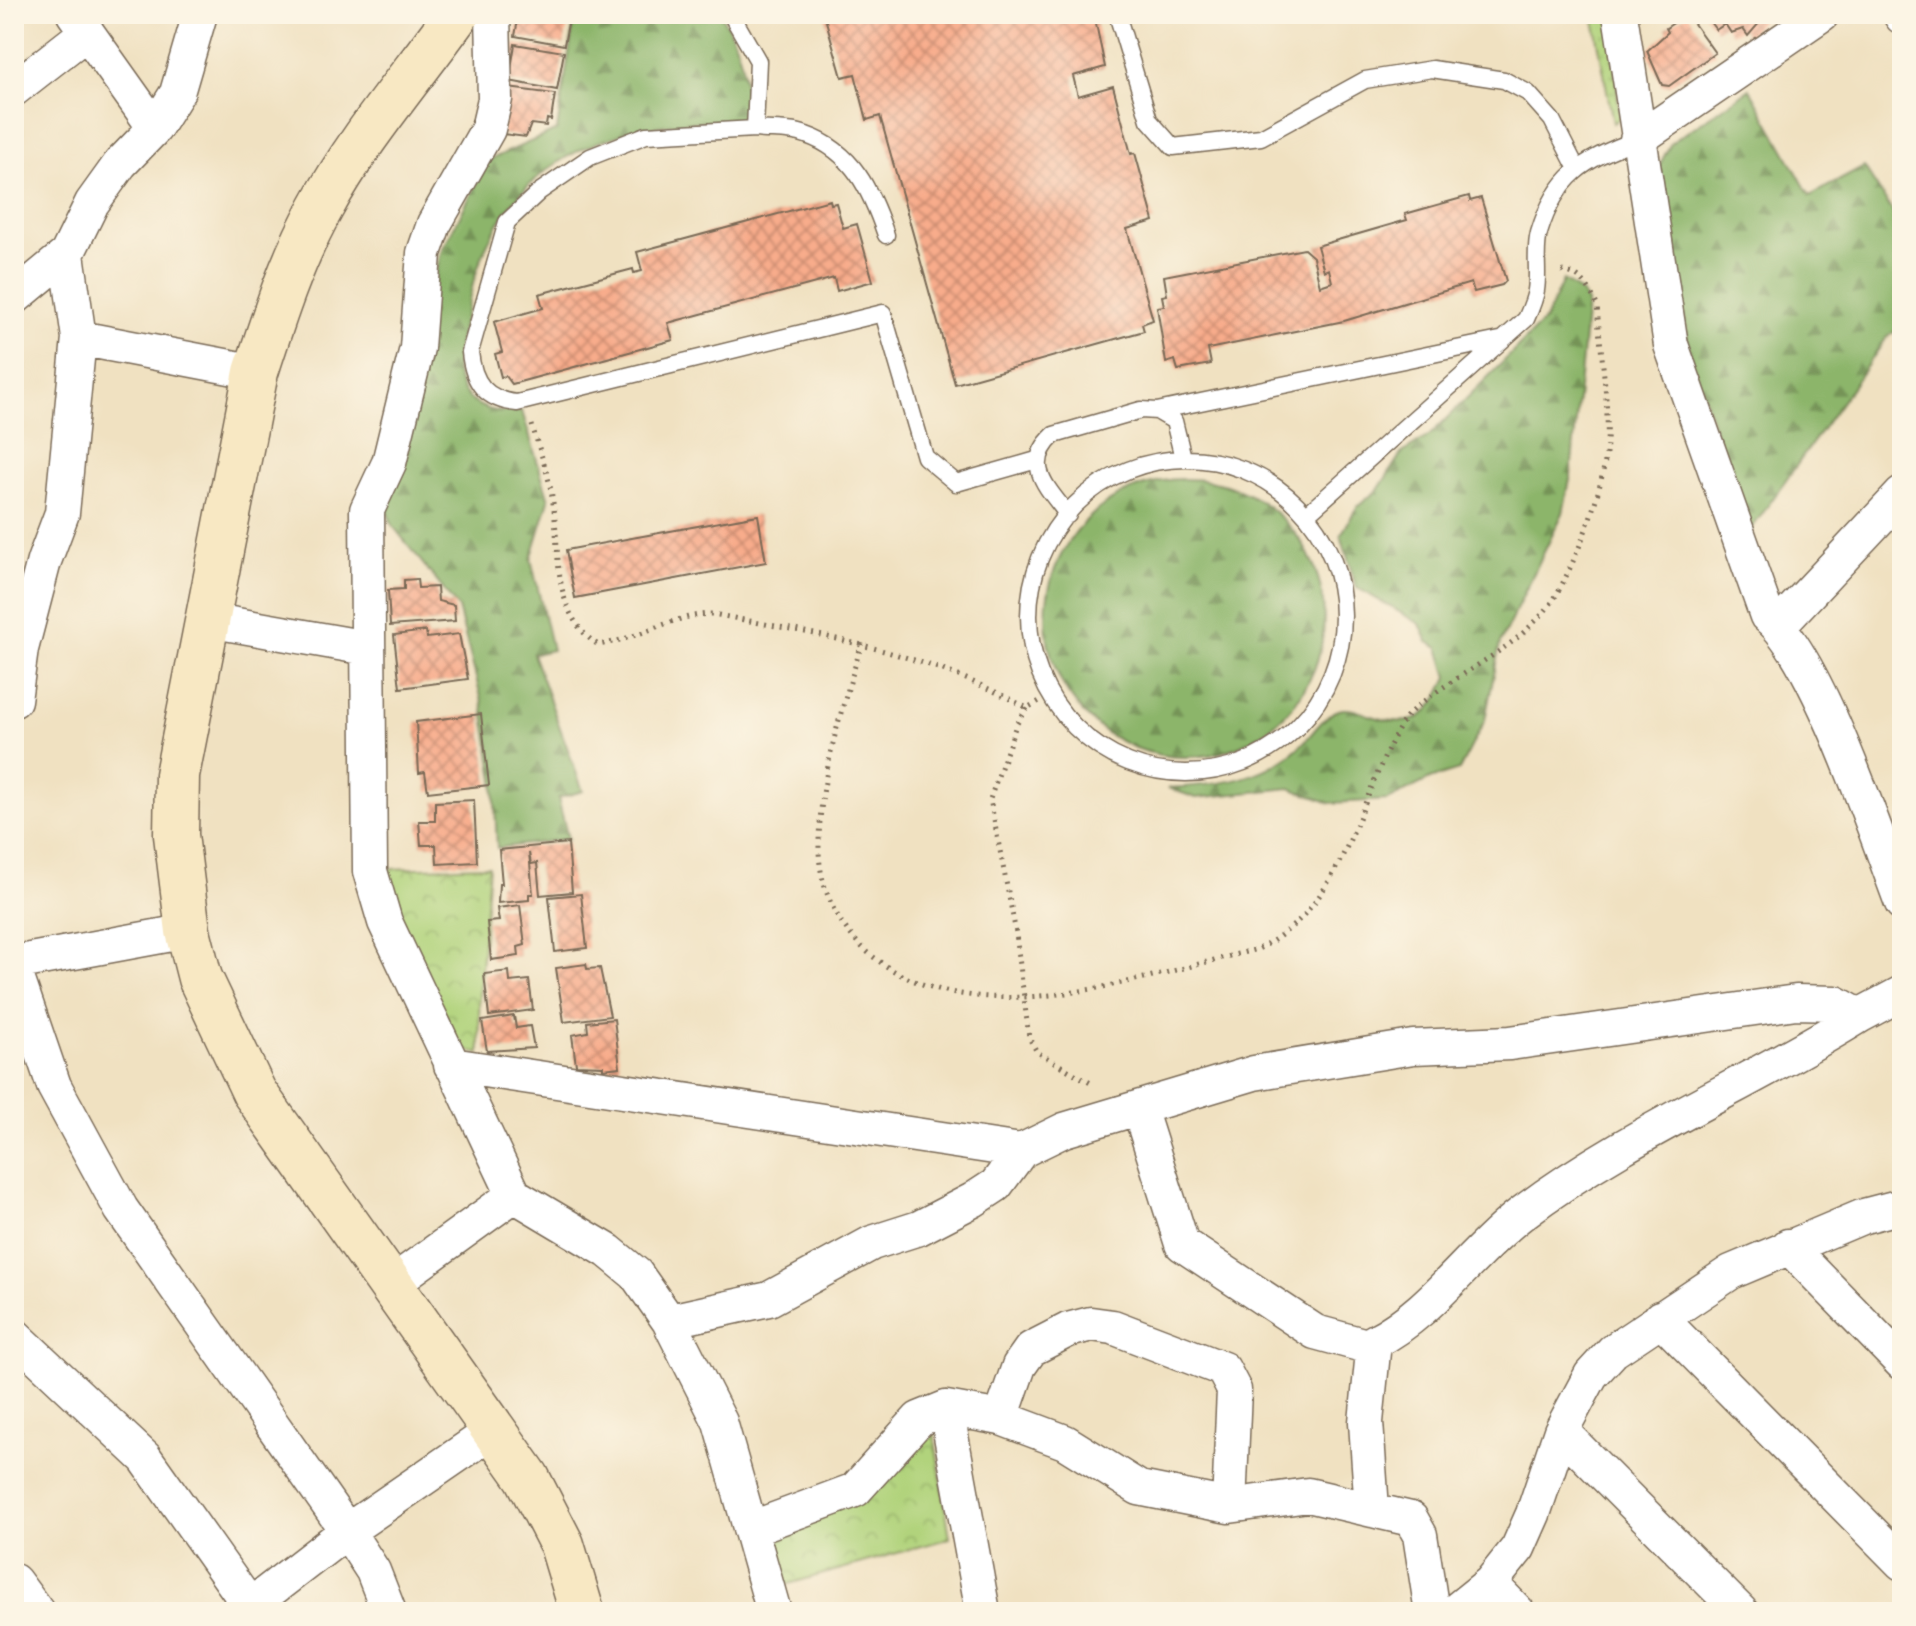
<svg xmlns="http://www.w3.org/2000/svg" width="1916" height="1626" font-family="'Balsamiq Sans',sans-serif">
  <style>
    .grass { fill: url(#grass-dots); stroke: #767e4c; stroke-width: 2 }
    .forest { fill: url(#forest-firs); stroke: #647044; stroke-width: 2 }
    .park { fill: url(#park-crowns); stroke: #767e4c; stroke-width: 2 }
    .building { fill: url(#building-cross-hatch) }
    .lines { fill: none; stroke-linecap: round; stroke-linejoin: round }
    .lane-casing { stroke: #7a6a57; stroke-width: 19 }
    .street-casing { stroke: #7a6a57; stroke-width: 37 }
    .secondary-casing { stroke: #7a6a57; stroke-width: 47 }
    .path { stroke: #7a6a57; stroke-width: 5; stroke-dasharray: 2 6; stroke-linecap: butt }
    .lane { stroke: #fff; stroke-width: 16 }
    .street { stroke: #fff; stroke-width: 34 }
    .secondary { stroke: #f8e8c3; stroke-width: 44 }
  </style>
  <defs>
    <pattern id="grass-dots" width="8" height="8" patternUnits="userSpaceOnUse" patternTransform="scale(2)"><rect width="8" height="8" fill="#b1d37b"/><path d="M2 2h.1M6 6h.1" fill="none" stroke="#99b56a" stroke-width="1.8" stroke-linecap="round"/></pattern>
    <pattern id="forest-firs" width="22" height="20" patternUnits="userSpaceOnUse" patternTransform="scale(2)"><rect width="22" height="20" fill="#8cb56b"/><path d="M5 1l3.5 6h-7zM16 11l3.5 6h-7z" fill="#749357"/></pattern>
    <pattern id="park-crowns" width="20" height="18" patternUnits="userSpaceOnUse" patternTransform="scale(2)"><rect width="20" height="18" fill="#b1d37b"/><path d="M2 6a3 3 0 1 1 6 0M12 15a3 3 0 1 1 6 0" fill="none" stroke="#99b56a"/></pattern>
    <pattern id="building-cross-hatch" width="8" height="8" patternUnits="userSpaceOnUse" patternTransform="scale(2)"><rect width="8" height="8" fill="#f8ac8b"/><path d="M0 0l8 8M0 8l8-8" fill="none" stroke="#ca8c71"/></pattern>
  </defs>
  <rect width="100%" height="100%" fill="#fcf5e5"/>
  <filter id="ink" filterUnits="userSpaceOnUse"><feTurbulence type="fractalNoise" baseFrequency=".0125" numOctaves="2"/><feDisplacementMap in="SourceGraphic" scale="16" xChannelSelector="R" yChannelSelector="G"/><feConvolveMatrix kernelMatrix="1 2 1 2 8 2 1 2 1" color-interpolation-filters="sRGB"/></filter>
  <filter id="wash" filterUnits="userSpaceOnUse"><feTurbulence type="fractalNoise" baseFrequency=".006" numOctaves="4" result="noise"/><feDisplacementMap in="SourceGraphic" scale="32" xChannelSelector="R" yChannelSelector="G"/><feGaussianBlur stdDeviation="1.8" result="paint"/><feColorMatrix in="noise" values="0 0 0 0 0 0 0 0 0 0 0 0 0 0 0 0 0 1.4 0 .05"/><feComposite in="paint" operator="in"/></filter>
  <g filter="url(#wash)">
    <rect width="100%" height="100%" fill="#f0e1c1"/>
    <path class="grass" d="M1593 14H1609L1620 118 1613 123Z"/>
    <path class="forest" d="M575 14H720C742 46 746 76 745 114L737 120C606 121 499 160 469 300 464 323 455 348 456 372 464 407 490 415 522 411L549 500 531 559 552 650 533 654 583 791 558 798 568 839 497 848 494 779 482 701 458 608 393 526 383 503 441 252 489 160 557 130Z
      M1750 89 1810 196 1864 167 1902 226V327L1888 336 1748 534 1690 353 1659 166 1671 143Z
      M1563 280 1581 293 1587 302 1571 475 1563 513 1500 643 1485 720 1459 770 1430 779 1388 800 1330 803 1290 788 1196 798 1168 788C1217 785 1262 781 1299 747 1312 736 1322 716 1339 710 1348 707 1360 712 1369 715 1414 731 1429 719 1448 677L1439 648 1428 642 1420 624 1356 587 1341 535 1357 507 1378 490 1401 454 1430 435 1545 320Z
      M1046 618a139 139 0 1 1 278 0a139 139 0 1 1-278 0Z"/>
    <path class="park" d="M489 866 479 996 480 1054 462 1049 408 943 386 869Z
      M933 1427 950 1538 785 1585 777 1526Z"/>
    <g id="blocks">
      <path class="building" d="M519 14H570L564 45 515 36Z
        M824 14H1094L1105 67 1073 76 1078 96 1113 86 1131 154 1135 153 1154 221 1127 229 1153 320 1142 324 1144 331 955 384 880 116 867 120 855 74 842 77Z
        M1687 14 1715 53 1669 86 1662 85 1647 51 1668 32 1666 28Z
        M1704 14H1767L1748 36 1743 29 1731 33 1725 24 1716 30Z
        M515 44 564 52 557 90 509 81Z
        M508 88 555 94 551 120 547 119 546 126 531 124 526 137 502 134Z
        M1469 196 1470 201 1481 198 1506 281 1502 285 1474 292 1471 283 1344 321 1208 349 1211 364 1178 370 1175 360 1166 363 1157 307 1164 306 1162 296 1167 295 1164 276 1304 249 1313 257 1320 286 1332 282 1329 269 1324 271 1317 246 1407 220 1405 214Z
        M830 200 831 204 836 203 843 228 857 224 873 281 837 291 834 278 668 323 673 340 512 384 506 376 501 377 495 354 502 352 494 322 543 308 539 294 633 269 634 273 642 271 637 252Z
        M758 515 766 562 575 598 566 550Z
        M417 579 418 588 437 587 438 601 454 605 455 621 390 626 388 590 404 589V580Z
        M426 631 427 638 459 634 468 679 400 688 394 635Z
        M481 714 489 785 428 792 425 772 419 773 416 722Z
        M474 800 477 862 437 864 436 845H421L419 821H435V802Z
        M568 843 572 892 540 895 537 863 531 864 529 853 533 894H529V900L498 903 499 884H502L499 850Z
        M581 894 587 948 555 952 549 897Z
        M520 905 525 945 518 947 519 956 491 960 487 922 499 921 497 908Z
        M586 964 587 969 600 968 610 1016 564 1022 556 968Z
        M509 971 510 982 529 980 533 1010 489 1016 484 974Z
        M514 1016 516 1028 530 1026 534 1048 487 1051 482 1021Z
        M614 1019 620 1067 603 1069V1066L576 1065 572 1035 588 1032 587 1022Z"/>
    </g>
  </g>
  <g filter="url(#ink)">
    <use href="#blocks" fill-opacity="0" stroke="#7a6a57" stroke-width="2"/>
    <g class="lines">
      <defs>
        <path id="lane" d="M731 14 758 61 755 129 646 135 590 157 539 192 507 222 470 352C473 383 486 400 517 403L883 313 925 457 956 483 1037 460
          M1117 14 1149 120 1173 147 1261 137 1365 80 1432 69 1504 80 1528 93 1552 120 1576 167
          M755 129C771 131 791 129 806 135 853 151 871 191 886 235
          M1157 411 1500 340
          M1029 616a157 157 0 1 1 314 0a157 157 0 1 1-314 0Z
          M1068 515C1047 487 1022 465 1054 435L1141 410 1157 411 1174 421 1183 458
          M1306 515 1526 319C1530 310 1535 299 1536 290 1539 272 1534 251 1539 233 1556 176 1585 158 1637 140"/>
        <path id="street" d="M74 14 155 128
          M493 14 495 99 488 129 434 224 424 253 417 348 389 463 367 510 370 871 385 922 514 1195 608 1251 636 1274 669 1321 720 1422 774 1612
          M1620 14 1671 345 1767 616C1817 655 1877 837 1902 903
          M1900 14 1902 17
          M14 89 87 32
          M1637 140 1822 14
          M14 298 67 254 92 203 120 164 155 128 177 93 200 14
          M79 338 256 372
          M208 620 367 648
          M1779 625 1902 494
          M14 700 21 649 44 561 62 513 79 338 67 254
          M14 963 188 931
          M14 969 54 1086 121 1209 347 1531 373 1571 389 1612
          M451 1065 1021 1151
          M1139 1108 1182 1244 1315 1332 1374 1348
          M1788 1246 1902 1363
          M391 1284 514 1195
          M1660 1318 1902 1563
          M669 1321 769 1299 872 1243 919 1228 973 1200 996 1185 1021 1151 1064 1130 1254 1073 1413 1047 1510 1043 1796 1002 1836 1003 1859 1016 1902 993
          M14 1335 145 1458 254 1612
          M946 1408 983 1612
          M1001 1418 1019 1366 1031 1349 1068 1330 1091 1324 1113 1327 1223 1369 1234 1390 1229 1506
          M1561 1431 1741 1612
          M1372 1510 1366 1422 1374 1342C1433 1312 1469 1254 1521 1214 1625 1135 1748 1085 1859 1016
          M750 1529 855 1490 919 1419 946 1408 1001 1418 1065 1442 1139 1488 1229 1506 1308 1495 1411 1519 1420 1535 1432 1612
          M14 1581 37 1612
          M1490 1583 1518 1612
          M242 1612 347 1531 494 1430
          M1454 1612 1490 1583 1518 1548 1533 1514 1561 1431 1591 1375 1613 1351 1731 1272 1864 1216 1902 1206"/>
        <path id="secondary" d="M457 14C412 77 358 139 321 208 292 260 274 316 256 372L177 775 176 835 188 931 200 978 254 1092 527 1477 562 1545 582 1612"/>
      </defs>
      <use href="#lane" class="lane-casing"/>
      <use href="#street" class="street-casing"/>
      <use href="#secondary" class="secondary-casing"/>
      <path class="path" d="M532 425C539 450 550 477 553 503 561 553 550 612 598 645 639 639 674 614 713 614 827 636 924 652 1027 708L1050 695
        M862 643C842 709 818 780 819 851 820 888 836 922 863 948 965 1043 1139 977 1258 949 1347 906 1357 796 1404 720 1418 698 1492 659 1517 638 1529 628 1546 612 1554 599 1577 560 1604 489 1607 444 1609 399 1600 350 1597 305 1589 288 1582 274 1562 271
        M1027 708 1016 725 990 799 1016 933 1029 1038 1037 1052 1094 1085"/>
      <use href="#lane" class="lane"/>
      <use href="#street" class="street"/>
      <use href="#secondary" class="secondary"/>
    </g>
  </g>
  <rect width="1916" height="1626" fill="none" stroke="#fcf5e5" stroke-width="48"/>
</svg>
